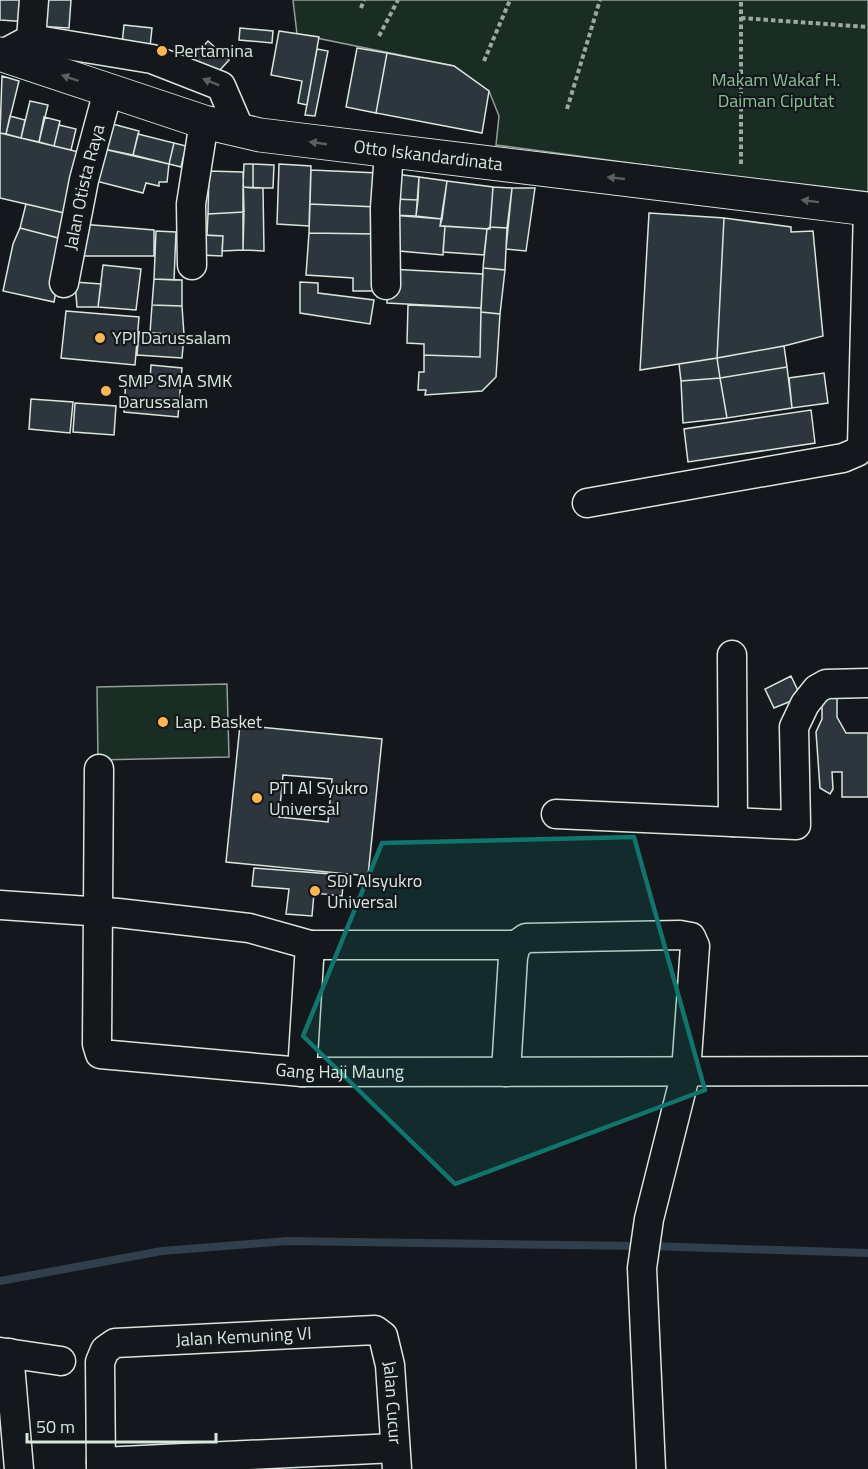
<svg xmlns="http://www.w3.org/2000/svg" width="868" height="1469" font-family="'Titillium Web',sans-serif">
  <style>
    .green { fill: #1a2d24; stroke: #939e99; stroke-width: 1.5 }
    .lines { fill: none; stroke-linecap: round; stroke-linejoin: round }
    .stream { stroke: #2f3f4d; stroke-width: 8 }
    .building { fill: #2c363c; stroke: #d8e6dc; stroke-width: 1.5; fill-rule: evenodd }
    .minor-casing { stroke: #d8e6dc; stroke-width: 31 }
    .highway-casing { stroke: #d8e6dc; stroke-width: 35 }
    .path { stroke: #9da8a2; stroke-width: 4; stroke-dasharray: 4.5 3; stroke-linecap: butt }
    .minor { stroke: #14181c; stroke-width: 28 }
    .highway { stroke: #14181c; stroke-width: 33 }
    .oneway { fill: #59605f }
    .marked { fill: #0f766e; fill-opacity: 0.2; stroke: #0f766e; stroke-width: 4.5; stroke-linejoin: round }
    .poi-dot { fill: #ffb74d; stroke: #14181c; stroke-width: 2 }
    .labels { text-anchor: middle; stroke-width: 4.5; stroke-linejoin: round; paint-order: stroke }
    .poi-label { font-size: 18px; fill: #d8e6dc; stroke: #14181c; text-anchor: start }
    .park-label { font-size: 18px; fill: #8ac095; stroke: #14181c }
    .street-label { font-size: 18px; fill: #d8e6dc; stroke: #14181c }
  </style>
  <rect width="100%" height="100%" fill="#14181c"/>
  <path class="green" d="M293 0H868V195L496 145 499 116 489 91 454 66 297 34Z
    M227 684 229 757 98 760 97 687Z"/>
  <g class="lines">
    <path class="stream" d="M651 1246 868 1253
      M0 1281 162 1251 287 1241 639 1246"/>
  </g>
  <path class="building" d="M0 0H31L29 22 0 20Z
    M36 0H71L69 28 34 26Z
    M124 25 152 28 149 56 121 53Z
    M240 28 273 31 272 43 239 40Z
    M279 31 319 37 307 105 298 103 302 81 271 75Z
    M208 41 229 60 210 81 189 62Z
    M357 48 387 53 376 113 346 107Z
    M317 49 328 51 315 116 305 115Z
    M387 53 454 66 489 91 482 133 376 113Z
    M2 76 19 81 6 134 0 133Z
    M30 101 48 105 39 142 21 138Z
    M10 116 25 120 21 138 6 134Z
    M44 117 60 121 54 146 39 142Z
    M105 122 139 131 133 155 99 148Z
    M59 125 76 129 71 150 54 146Z
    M0 133 87 154 73 215 0 198Z
    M138 134 174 143 169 164 133 155Z
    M174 143 186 146 181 167 169 164Z
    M99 148 169 164 167 182H159V186L146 183 143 193 92 180Z
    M244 164H253V188L243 187Z
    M253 164 274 165 273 188H253Z
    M279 164 311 166 309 226 277 224Z
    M311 170 379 173 377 207 310 204Z
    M209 171 243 172 244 212 208 214Z
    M395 174 419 177 418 200 394 199Z
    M419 177 447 181 442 219 416 216Z
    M447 181 493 187 490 229 440 226Z
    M243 187 263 188 264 251 243 250Z
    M493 187 512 188 507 228 490 227Z
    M512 188H535L526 251 506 249Z
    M394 199 418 200 416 216 391 215Z
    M26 204 73 215 66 240 20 228Z
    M310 204 377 207 378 234 309 233Z
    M244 212 243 250 222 251 223 236 207 235 208 214Z
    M649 213 724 218 717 358 640 370Z
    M391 215 442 219 440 226H445L443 255 388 250Z
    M724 218 791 227V232L813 231 823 336 784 346 717 358Z
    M81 224 154 230V256H73Z
    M445 226 487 229 484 255 443 252Z
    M490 227 507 228 505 270 483 268 487 229Z
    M20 228 66 240 54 302 3 291 13 244Z
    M156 231 176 232 174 280 154 279Z
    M309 233 378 234 374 291H353V278L306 275Z
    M201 235 223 236 222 256 200 255Z
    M103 265 141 269 136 310 98 307Z
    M483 268 505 270 500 314 481 312Z
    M389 269 483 274 481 308 387 303Z
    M154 279 182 280V306L152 305Z
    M75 282 101 284 98 307H77Z
    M300 282 318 283V293L374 300 370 324 300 313Z
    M152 305 182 306 184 335 150 333Z
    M408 305 481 308 480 357 424 355V344L407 343Z
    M66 311 139 317 135 365 61 358Z
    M481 312 500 314 496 377 482 391 425 395 426 390H418L419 372H424V355L480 357Z
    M139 332 184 335 182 358 137 355Z
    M784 346 787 367 720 378 717 358Z
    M717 358 720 378 681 381 679 364Z
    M151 365 182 368 178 417 124 412 126 377 150 379Z
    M787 367 792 408 727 418 720 378Z
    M824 373 828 403 792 408 789 378Z
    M720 378 727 418 683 423 681 381Z
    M31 399 73 402 70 433 29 429Z
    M75 403 116 406 114 435 73 432Z
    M811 410 815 443 688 462 684 429Z
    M791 676 801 697 774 708 765 689Z
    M822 697H837V717L846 733H868V797H842V772H832L833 789 830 794 820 788 816 732 822 719Z
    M240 725 382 739 368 876 226 862ZM283 775 332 779 328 822 279 817Z
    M254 868 344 875 342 896 314 893 312 916 286 914 289 889 252 886Z"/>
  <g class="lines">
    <defs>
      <g id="minor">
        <path d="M31 39 34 0"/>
        <path d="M3 54 31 39 152 59 221 86 240 130"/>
        <path d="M192 265 191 204 204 122"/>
        <path id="s1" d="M64 283 84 180 108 91"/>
        <path d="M386 285 385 208 389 152"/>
        <path d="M587 503 843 458 857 452 862 445 868 209"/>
        <path d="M732 655 733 822"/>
        <path id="s2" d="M99 769 97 1044 100 1054 302 1072 868 1071"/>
        <path d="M556 814 796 825 794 727 805 704 817 689 826 684 868 683"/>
        <path d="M0 905 118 913 249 928 310 945 302 1072"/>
        <path d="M310 945H516"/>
        <path d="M506 1072 513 957 516 945 526 938 680 935 691 937 695 946 686 1072 649 1219 642 1268 651 1469"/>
        <path d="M0 1352 61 1361"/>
        <path d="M9 1353 19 1469"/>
        <path d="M101 1462 395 1448"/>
        <path id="s3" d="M101 1469 100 1362 105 1350 115 1343 375 1330 383 1336 390 1365 397 1469"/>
      </g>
      <g id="highway">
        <path id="s4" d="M0 54 204 122 260 135 868 209"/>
      </g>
    </defs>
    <use href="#minor" class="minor-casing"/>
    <use href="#highway" class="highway-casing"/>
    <path class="path" d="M361 8 364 0
      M741 18 868 27
      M379 36 398 0
      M484 61 510 0
      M567 109 600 0
      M741 164V0"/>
    <use href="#minor" class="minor"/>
    <use href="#highway" class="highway"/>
  </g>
  <defs><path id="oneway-solid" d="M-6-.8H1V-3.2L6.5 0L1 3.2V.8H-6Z" transform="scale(1.5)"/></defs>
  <g class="oneway">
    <use href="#oneway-solid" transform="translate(70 78) rotate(-161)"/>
    <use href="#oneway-solid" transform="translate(211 82) rotate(-158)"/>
    <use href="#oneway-solid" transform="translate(318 143) rotate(-172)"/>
    <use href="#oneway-solid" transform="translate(616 178) rotate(-174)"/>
    <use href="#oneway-solid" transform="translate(810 201) rotate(-173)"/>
  </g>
  <path class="marked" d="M634 837 705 1090 455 1184 303 1036 382 843Z"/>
  <g class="poi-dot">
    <circle cx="162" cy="51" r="6"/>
    <circle cx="100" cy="338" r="6"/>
    <circle cx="106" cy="391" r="6"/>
    <circle cx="163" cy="722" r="6"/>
    <circle cx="257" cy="798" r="6"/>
    <circle cx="315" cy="891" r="6"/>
  </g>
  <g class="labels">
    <g class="poi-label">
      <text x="174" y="57">Pertamina</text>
      <text x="112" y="344">YPI Darussalam</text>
      <text x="118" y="387">SMP SMA SMK<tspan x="118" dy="21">Darussalam</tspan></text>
      <text x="175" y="728">Lap. Basket</text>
      <text x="269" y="794">PTI Al Syukro<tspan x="269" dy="21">Universal</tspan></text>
      <text x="327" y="887">SDI Alsyukro<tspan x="327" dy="21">Universal</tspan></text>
    </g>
    <g class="park-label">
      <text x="776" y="86">Makam Wakaf H.<tspan x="776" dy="21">Daiman Ciputat</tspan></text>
    </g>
    <g class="street-label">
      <text dy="6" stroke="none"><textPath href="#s4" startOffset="442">Otto Iskandardinata</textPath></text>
      <text dy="6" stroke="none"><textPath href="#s1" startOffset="98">Jalan Otista Raya</textPath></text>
      <text dy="6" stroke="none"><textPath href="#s2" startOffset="526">Gang Haji Maung</textPath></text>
      <text dy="6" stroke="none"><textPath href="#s3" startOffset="261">Jalan Kemuning VI</textPath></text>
      <text dy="6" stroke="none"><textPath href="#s3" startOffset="470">Jalan Cucur</textPath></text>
    </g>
  </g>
  <path d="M27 1433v9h189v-9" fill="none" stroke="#d8e6dc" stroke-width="3"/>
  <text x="36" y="1433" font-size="18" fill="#d8e6dc" stroke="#14181c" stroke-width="4.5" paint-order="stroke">50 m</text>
</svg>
